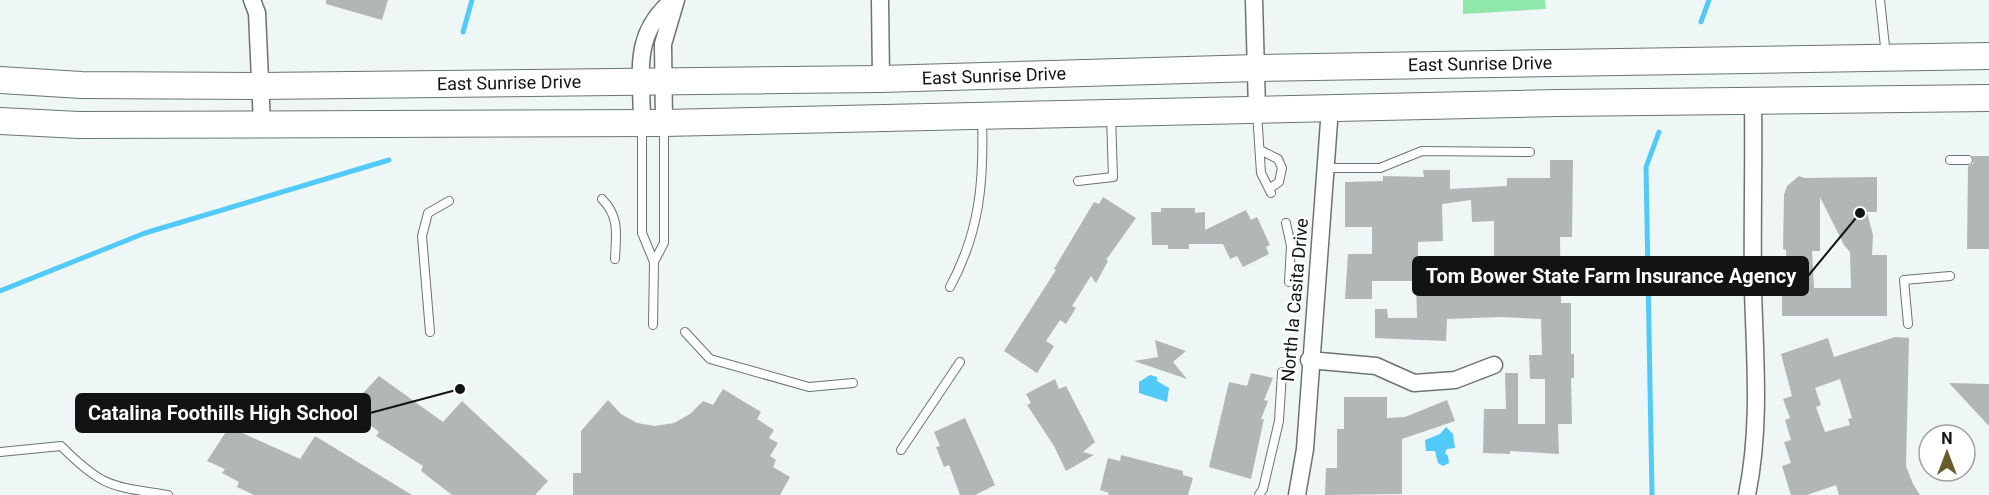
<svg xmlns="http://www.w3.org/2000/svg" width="1989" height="495" font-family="Roboto,sans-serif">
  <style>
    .green { fill: #90e7ab }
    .water { fill: #52caf9 }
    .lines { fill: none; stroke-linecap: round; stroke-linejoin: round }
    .stream { stroke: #52caf9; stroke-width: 5 }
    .building { fill: #b0b7b4; fill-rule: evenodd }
    .service-casing { stroke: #6c7473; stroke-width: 10 }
    .minor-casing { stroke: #6c7473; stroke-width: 19 }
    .primary-casing { stroke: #6c7473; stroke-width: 28 }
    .service { stroke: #fff; stroke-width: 8 }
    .minor { stroke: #fff; stroke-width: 16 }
    .primary { stroke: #fff; stroke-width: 26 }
    .labels { text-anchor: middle; stroke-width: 4.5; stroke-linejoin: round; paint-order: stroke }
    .street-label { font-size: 18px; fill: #121414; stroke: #fff }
    .leader { fill: none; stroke: #121414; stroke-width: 2 }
    .callout-dot { fill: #121414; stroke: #fff; stroke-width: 2 }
    .callout { fill: #121414; stroke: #121414; stroke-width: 2 }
    .callout-label { font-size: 20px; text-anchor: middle; font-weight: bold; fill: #fff }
  </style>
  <rect width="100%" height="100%" fill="#eff7f6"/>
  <path class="green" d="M1463 0H1545L1546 9 1463 14Z"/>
  <path class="water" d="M1150 375 1157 377V381L1169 388 1167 402 1139 393V382Z
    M1446 427 1453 434 1455 448 1447 449 1445 453 1448 456 1449 463 1443 466 1438 463 1435 451H1426L1425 440 1440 434Z"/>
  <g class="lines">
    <path class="stream" d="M1701 22 1709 0
      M463 32 472 0
      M0 291 145 233 389 160
      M1652 495 1646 167 1659 132"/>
  </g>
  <path class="building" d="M326 0H388L382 20 326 4Z
    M1972 156H1989V249H1967L1968 166 1974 163Z
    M1550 160H1573L1572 237H1560L1561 303H1571V354H1574V378H1571L1572 424H1558L1559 454 1510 451V454L1483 453 1484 409H1506L1505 373H1518V424H1545V379H1530L1529 355H1542L1541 319 1501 317 1447 319 1446 341 1375 338V309H1387L1388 318H1417L1416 281H1372V299H1345L1348 254H1372V227H1345V182L1383 181V176L1424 177 1423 170H1450V189L1507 186V178H1550ZM1471 200 1472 222 1494 221V257H1486V271L1443 273V269L1418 270V242L1443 241 1442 204Z
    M1799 176 1804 178 1877 177V212H1867L1873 235 1872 255H1887V316H1782V288H1787L1786 250 1783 249 1784 195 1787 186ZM1820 197 1844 245 1850 252 1851 288H1814L1812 251H1820Z
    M1103 197 1136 218 1106 260 1108 261 1096 283 1091 276 1072 306 1076 308 1066 324 1060 320 1046 341 1054 346 1037 373 1004 351 1056 270 1054 269 1094 202 1099 204Z
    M1161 208H1195V213L1205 212V230L1246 210 1251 220 1257 217 1270 245 1266 247 1269 254 1243 267 1237 256 1230 259 1223 244H1189V249H1168V245H1152L1151 212H1161Z
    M1895 337 1909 338 1906 466 1913 484 1920 495H1839L1836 485 1807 495H1791L1782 466 1791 463 1784 442 1791 440 1785 420 1790 418 1783 399 1792 396 1781 354 1828 338 1834 357ZM1840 379 1852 418 1848 419 1850 425 1825 432 1816 407 1821 405 1815 388Z
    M1155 340 1186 351 1173 362 1187 379 1134 361 1158 357Z
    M1251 373 1273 378 1264 400 1268 401 1261 419H1264L1251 479 1209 467 1229 382 1247 386Z
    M379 376 443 422 462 401 548 481 535 495H452L421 471 423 466 376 436 379 432 364 420 368 417 353 404Z
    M1055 379 1059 389 1066 386 1095 442 1083 452 1094 455 1066 471 1054 446 1027 405 1031 403 1026 394Z
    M1949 383 1989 384V426Z
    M723 389 761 412 757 419 774 430 769 438 778 443 770 456 776 460 773 467 790 477 780 495H573V473H581V431L608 400 621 414 637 423 655 426 674 423 690 414 703 401 713 405Z
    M1344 397H1387V418L1405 417 1447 400 1455 421 1402 439V494L1325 495 1326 468H1337V429H1344Z
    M965 418 995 485 975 495H960L949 465 944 467 936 447 940 446 934 432Z
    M229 427 300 459 315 436 412 495H254L237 487 239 482 222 473 225 469 207 461Z
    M1121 455 1183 471V475L1193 478 1188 495H1108L1109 493 1100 490 1108 458 1120 461Z"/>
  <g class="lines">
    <defs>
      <path id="service" d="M1880 0 1886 56
        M1257 112 1261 173 1271 193
        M642 126V233L654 262 664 243V127
        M1260 150 1278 159 1282 168 1279 182 1269 189
        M1950 160H1968
        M1325 168H1380L1422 151 1530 152
        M1078 181 1113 177 1111 116
        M602 199C620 217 616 235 615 259
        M1286 223 1291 246 1289 282
        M950 287C980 231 984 182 982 120
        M1908 324 1904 280 1950 276
        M653 325 654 262
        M430 332 422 236 428 213 449 201
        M685 332 710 359 809 387 853 383
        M901 450 960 362
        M0 452 61 446C103 488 111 486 168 495
        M1259 495 1263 489 1279 421 1282 372"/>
      <path id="minor" d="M252 0 257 13 262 124
        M880 0 881 79
        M1254 0 1257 109
        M642 123C642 73 631 35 673 0
        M664 123 663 44 676 0
        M1309 360 1376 366 1414 383 1455 380 1494 365
        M1297 495 1305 449 1330 108
        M1747 495C1761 427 1755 360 1753 291 1752 227 1754 163 1753 100"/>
      <path id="primary" d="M0 80 81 85 260 86 881 79 1256 68 1989 56
        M0 121 79 125 664 123 1558 103 1989 98"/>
    </defs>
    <use href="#service" class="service-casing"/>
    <use href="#minor" class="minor-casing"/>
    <use href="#primary" class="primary-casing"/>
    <use href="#service" class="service"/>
    <use href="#minor" class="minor"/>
    <use href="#primary" class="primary"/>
  </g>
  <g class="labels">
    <g class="street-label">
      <text transform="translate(1480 64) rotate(-1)" y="6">East Sunrise Drive</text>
      <text transform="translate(994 76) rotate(-2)" y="6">East Sunrise Drive</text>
      <text transform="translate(509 83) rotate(-1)" y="6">East Sunrise Drive</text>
      <text transform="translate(1295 300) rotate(-85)" y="6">North la Casita Drive</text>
    </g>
  </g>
  <path class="leader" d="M1860 213L1808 276M460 389L370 413"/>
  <g class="callout-dot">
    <circle cx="1860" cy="213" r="6"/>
    <circle cx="460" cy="389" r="6"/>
  </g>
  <g class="callout">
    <rect x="1413" y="257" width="395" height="38" rx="6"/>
    <rect x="76" y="394" width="294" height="38" rx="6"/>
  </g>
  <g class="callout-label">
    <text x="1611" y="283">Tom Bower State Farm Insurance Agency</text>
    <text x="223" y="420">Catalina Foothills High School</text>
  </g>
  <g transform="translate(1947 453)"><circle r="28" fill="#ffffff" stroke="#a0a1a1" stroke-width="1.5"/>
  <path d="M0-4.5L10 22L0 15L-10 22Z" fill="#685d2a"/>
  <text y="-9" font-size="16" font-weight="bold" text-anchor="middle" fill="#121414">N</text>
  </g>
</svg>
